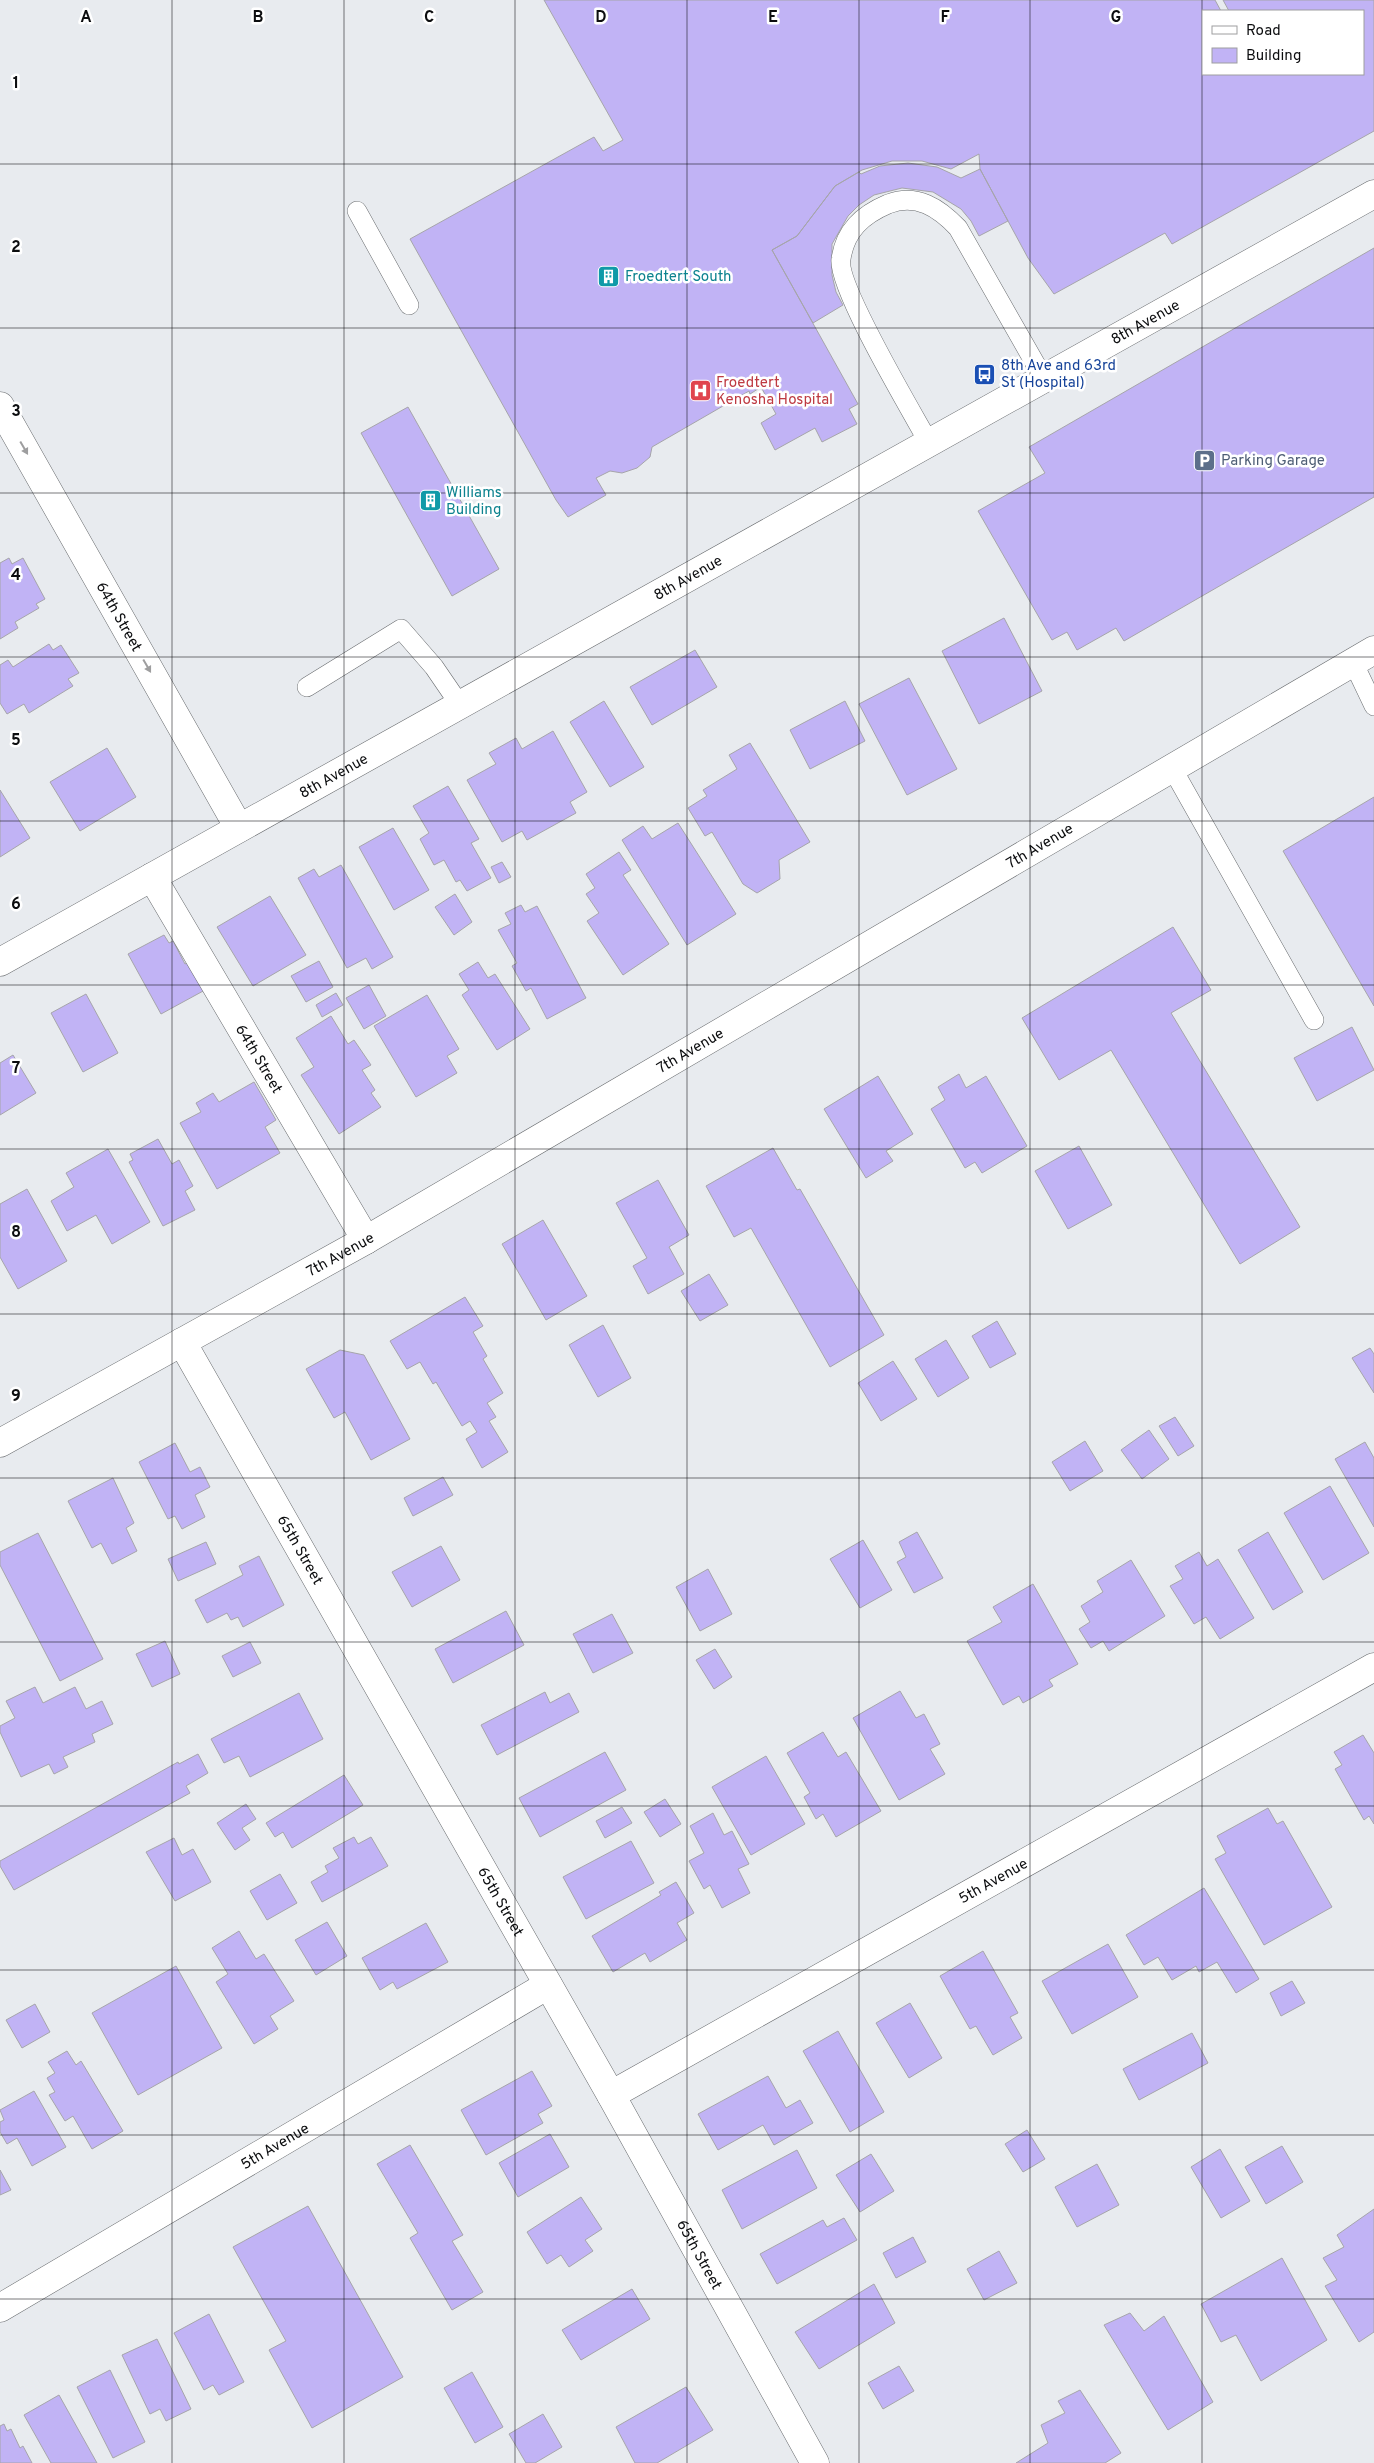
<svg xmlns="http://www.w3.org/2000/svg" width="1374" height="2463" font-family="Overpass,sans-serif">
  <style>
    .building { fill: #c1b3f5; stroke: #a6a5aa }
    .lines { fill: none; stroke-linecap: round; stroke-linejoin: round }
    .lane-casing { stroke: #696c6f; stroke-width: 20 }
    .street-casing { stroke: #696c6f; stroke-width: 29 }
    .secondary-casing { stroke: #696c6f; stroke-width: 29 }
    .lane { stroke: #fff; stroke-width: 19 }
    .street { stroke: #fff; stroke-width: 28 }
    .secondary { stroke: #fff; stroke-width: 28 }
    .oneway { fill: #9e9e9f }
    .grid { fill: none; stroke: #0c0d0f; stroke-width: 1; stroke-opacity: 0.55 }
    .labels { text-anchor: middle; stroke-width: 5; stroke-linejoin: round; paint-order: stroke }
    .culture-label { font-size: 15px; fill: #0d838f; stroke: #fff; text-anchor: start }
    .street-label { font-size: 15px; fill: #0c0d0f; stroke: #fff }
    .transit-label { font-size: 15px; fill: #164399; stroke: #fff; text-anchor: start }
    .health-label { font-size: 15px; fill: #be3a42; stroke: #fff; text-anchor: start }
    .service-label { font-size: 15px; fill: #4e5e75; stroke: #fff; text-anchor: start }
    .grid-label { font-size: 16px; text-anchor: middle; font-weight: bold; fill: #0c0d0f; stroke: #fff; stroke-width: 5; stroke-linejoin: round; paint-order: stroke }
  </style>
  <rect width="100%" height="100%" fill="#e8ebef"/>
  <path class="building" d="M544 0H1215L1221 11H1203V74H1363V11H1229L1223 0H1374V131L1172 244 1165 233 1054 294 1028 258 1008 221 980 169 979 154 951 169 922 161H892L862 170 835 186 797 236 772 250 858 404 849 409 857 424 822 442 815 428 775 450 761 423 776 414 761 387 750 394 749 391 652 447 650 457 637 468 622 473 610 471 596 478 606 495 568 517 556 500 410 239 594 137 603 151 623 140Z
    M908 163 937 167 961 178 980 169 1008 221 979 236 971 221 961 209 933 192 902 188 874 195 859 205 848 216 832 244V275L836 292 843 305 813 323 772 250 797 236 835 186 859 172 861 174 880 166Z
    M1374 248V497L1124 641 1116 628 1077 650 1067 632 1052 640 978 511 1045 473 1029 447Z
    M408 407 499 569 452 596 361 433Z
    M9 558 12 564 23 558 45 599 36 604 39 608 15 622 18 628 0 639V563Z
    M1004 618 1042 691 979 724 942 651Z
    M49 644 53 650 61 645 79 673 68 679 73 686 29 713 24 704 7 714 0 703V665L8 660 13 667Z
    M695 650 717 687 652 725 630 687Z
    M909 678 957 769 907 795 859 704Z
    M604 701 644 767 610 787 570 722Z
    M845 701 865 741 810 769 790 730Z
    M553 731 587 792 570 802 576 813 527 840 522 831 502 842 467 780 496 764 489 753 516 738 522 749Z
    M750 743 810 842 779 860 780 879 757 893 743 884 712 832 705 836 688 808 707 796 703 790 737 769 729 755Z
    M107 748 136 797 80 831 50 782Z
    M448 786 479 839 471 843 491 878 467 891 460 880 456 882 444 860 434 865 420 839 429 833 413 806Z
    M0 790 30 838 0 857Z
    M1374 797V1006L1283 851Z
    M678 823 736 914 687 945 622 840 643 826 652 839Z
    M393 828 429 890 394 910 359 847Z
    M619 852 631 870 623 875 669 944 623 975 587 921 599 913 586 894 595 888 586 874Z
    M502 862 511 877 499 883 491 867Z
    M341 865 393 957 372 969 366 958 347 968 298 878 314 869 319 877Z
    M455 894 472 922 454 935 435 907Z
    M270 896 306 955 253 986 217 927Z
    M521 905 525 912 537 906 586 998 547 1019 531 988 526 991 512 966 517 963 498 930 511 924 505 913Z
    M1173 927 1211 990 1171 1013 1300 1227 1240 1264 1111 1050 1059 1080 1022 1018Z
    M164 935 169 943 173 941 185 964 189 962 205 990 161 1014 128 954Z
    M319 961 333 987 306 1002 291 976Z
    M478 962 488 978 495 974 530 1029 497 1050 462 995 469 990 459 974Z
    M369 985 386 1016 364 1029 346 998Z
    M336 993 343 1005 322 1017 316 1005Z
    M86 994 118 1053 83 1072 51 1013Z
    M427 995 459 1049 447 1056 457 1073 416 1097 374 1026Z
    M331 1016 348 1044 354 1040 371 1065 362 1070 375 1090 371 1093 381 1107 339 1134 301 1075 314 1067 296 1038Z
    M1352 1027 1374 1070 1317 1101 1294 1058Z
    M13 1055 36 1093 0 1115V1063Z
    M959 1074 966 1088 986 1076 1027 1146 982 1173 975 1162 965 1168 931 1109 945 1100 938 1087Z
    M878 1076 913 1134 886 1151 893 1161 866 1178 824 1109Z
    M254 1082 276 1120 265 1127 280 1153 217 1189 180 1123 201 1112 196 1103 213 1093 219 1102Z
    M158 1139 172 1164 179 1160 193 1186 185 1191 195 1210 163 1226 129 1162 133 1160 130 1154Z
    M1079 1146 1112 1205 1068 1229 1035 1171Z
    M773 1148 797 1190 800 1189 884 1335 830 1367 751 1228 734 1237 706 1186Z
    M108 1149 150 1222 112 1244 96 1215 67 1231 51 1201 74 1187 66 1173Z
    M658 1180 689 1235 669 1247 684 1274 648 1294 633 1266 647 1258 616 1203Z
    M27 1189 67 1261 18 1289 0 1257V1204Z
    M543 1220 587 1296 546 1320 502 1244Z
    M709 1274 728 1305 700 1321 681 1291Z
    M465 1297 483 1326 473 1332 487 1356 483 1359 503 1393 487 1403 496 1417 489 1421 508 1452 482 1468 466 1439 477 1432 470 1421 462 1426 436 1382 433 1384 420 1362 407 1369 390 1341Z
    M997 1321 1016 1354 990 1368 972 1336Z
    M603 1325 631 1378 598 1397 569 1345Z
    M946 1340 969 1378 938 1397 915 1359Z
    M1370 1348 1374 1354V1393L1352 1358Z
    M340 1350 364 1355 410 1439 371 1460 345 1412 334 1418 306 1369Z
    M893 1361 917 1399 881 1421 858 1383Z
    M1175 1417 1194 1446 1178 1456 1159 1426Z
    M1149 1430 1169 1459 1142 1479 1121 1450Z
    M1085 1441 1103 1471 1070 1491 1052 1462Z
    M1365 1442 1374 1458V1527L1335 1459Z
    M175 1443 190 1472 200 1467 210 1487 195 1495 205 1517 182 1529 175 1516 168 1519 139 1462Z
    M443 1477 453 1495 413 1516 404 1498Z
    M113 1478 134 1523 126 1528 137 1551 112 1564 101 1543 92 1548 68 1501Z
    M1330 1486 1369 1553 1323 1580 1284 1513Z
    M917 1532 943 1578 914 1593 897 1562 906 1557 899 1542Z
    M1268 1532 1303 1592 1273 1610 1238 1550Z
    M38 1533 103 1659 60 1681 0 1565V1552Z
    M863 1540 892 1590 860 1608 830 1559Z
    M206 1542 216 1564 178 1581 168 1559Z
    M441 1546 460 1580 412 1607 392 1572Z
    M1199 1552 1207 1566 1218 1559 1254 1618 1220 1639 1206 1617 1194 1624 1170 1586 1183 1579 1175 1566Z
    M259 1556 284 1605 243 1627 238 1617 231 1620 227 1613 207 1623 195 1600 243 1575 239 1566Z
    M1131 1560 1165 1616 1109 1651 1103 1641 1091 1648 1079 1629 1090 1622 1081 1606 1103 1592 1097 1581Z
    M708 1569 732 1614 700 1631 676 1587Z
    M1033 1584 1078 1664 1049 1680 1053 1686 1023 1703 1019 1696 1003 1705 967 1641 1002 1622 993 1607Z
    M506 1611 524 1645 453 1683 435 1649Z
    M612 1614 633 1653 593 1673 573 1634Z
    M165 1641 180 1674 152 1687 136 1654Z
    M250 1642 261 1663 233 1677 222 1656Z
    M715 1649 732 1677 714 1689 696 1660Z
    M35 1687 43 1703 75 1687 86 1709 102 1701 113 1724 92 1734 95 1742 63 1757 68 1767 54 1774 49 1764 21 1777 0 1732V1726L15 1718 6 1701Z
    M900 1691 916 1718 924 1714 940 1744 930 1749 945 1774 899 1800 853 1718Z
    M545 1692 550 1703 569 1693 579 1712 497 1755 481 1725Z
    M299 1693 323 1739 250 1777 239 1756 224 1763 211 1739Z
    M823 1732 838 1757 846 1752 881 1811 836 1837 823 1814 816 1819 804 1797 810 1793 787 1753Z
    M1363 1735 1374 1753V1824L1369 1816 1364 1820 1335 1769 1342 1765 1334 1752Z
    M605 1752 626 1790 540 1837 519 1798Z
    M198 1754 208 1773 186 1786 190 1793 14 1890 0 1866V1861L178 1762 179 1764Z
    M766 1756 805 1824 751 1855 712 1787Z
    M344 1775 363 1805 292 1848 283 1832 275 1837 266 1823Z
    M665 1799 681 1824 660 1837 644 1812Z
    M246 1804 256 1819 242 1828 250 1840 235 1850 217 1823Z
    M622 1807 632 1823 605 1838 596 1821Z
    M1268 1808 1277 1824 1283 1821 1332 1907 1264 1945 1215 1859 1226 1853 1217 1836Z
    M713 1813 724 1835 732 1831 749 1864 738 1869 750 1893 722 1908 710 1885 704 1889 689 1861 704 1853 690 1826Z
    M354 1837 358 1844 371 1837 388 1866 322 1902 311 1882 328 1872 325 1866 339 1858 333 1848Z
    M174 1838 182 1855 193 1849 211 1882 175 1901 146 1852Z
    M631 1841 654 1883 586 1919 563 1877Z
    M280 1874 297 1903 267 1920 250 1891Z
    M676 1882 694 1913 677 1923 687 1940 650 1962 645 1953 613 1972 592 1936 661 1895 659 1892Z
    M1204 1888 1259 1979 1236 1993 1217 1962 1199 1972 1196 1966 1172 1980 1158 1957 1144 1965 1126 1935Z
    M327 1922 347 1956 316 1975 295 1940Z
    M426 1923 448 1962 397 1989 393 1982 380 1990 362 1958Z
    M239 1931 256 1959 264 1954 294 2001 270 2016 278 2029 254 2044 216 1982 228 1974 212 1948Z
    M1108 1944 1138 1997 1072 2034 1042 1981Z
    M983 1951 1018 2013 1010 2017 1022 2038 993 2055 976 2026 970 2029 940 1976Z
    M176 1966 222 2048 138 2095 92 2013Z
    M1292 1981 1305 2003 1281 2016 1270 1993Z
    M910 2003 942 2058 909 2078 876 2023Z
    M35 2004 50 2032 22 2048 6 2020Z
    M838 2031 884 2112 850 2132 803 2051Z
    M1192 2033 1208 2063 1139 2100 1123 2069Z
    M67 2051 76 2065 81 2061 123 2131 92 2149 73 2116 65 2121 49 2095 55 2092 47 2078 55 2073 48 2062Z
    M532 2071 552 2106 538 2114 543 2123 486 2155 461 2110Z
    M768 2076 786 2108 800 2100 813 2123 774 2145 763 2125 718 2150 698 2114Z
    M34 2091 66 2147 32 2166 17 2138 7 2144 0 2132V2122L4 2120 0 2110Z
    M1027 2130 1045 2159 1023 2172 1005 2144Z
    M550 2134 569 2167 518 2197 499 2163Z
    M410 2145 463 2235 452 2241 483 2292 452 2310 410 2238 418 2233 377 2164Z
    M1282 2146 1303 2182 1266 2204 1245 2167Z
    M1220 2149 1250 2201 1221 2218 1191 2167Z
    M797 2150 817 2188 742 2229 722 2190Z
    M871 2154 894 2191 860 2212 836 2175Z
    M1097 2164 1119 2205 1077 2227 1055 2187Z
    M0 2170 11 2190 0 2195Z
    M581 2197 602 2229 585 2240 593 2251 569 2267 561 2255 547 2264 527 2232Z
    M308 2206 403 2377 312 2428 269 2350 286 2341 233 2247Z
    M1374 2209V2332L1359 2342 1325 2286 1337 2280 1323 2258 1344 2247 1337 2235Z
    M844 2218 857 2240 777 2284 760 2254 823 2220 827 2227Z
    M913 2237 926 2262 896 2278 883 2253Z
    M999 2251 1017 2283 984 2300 967 2269Z
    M1282 2258 1327 2340 1261 2381 1236 2335 1221 2342 1201 2304Z
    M874 2284 895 2323 819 2369 795 2332Z
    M632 2289 650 2319 581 2360 562 2330Z
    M1130 2313 1144 2331 1164 2316 1213 2402 1168 2430 1104 2325Z
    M209 2314 244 2382 219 2395 213 2385 204 2390 174 2333Z
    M157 2339 191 2409 166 2421 160 2409 150 2414 122 2355Z
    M899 2366 914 2391 883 2409 868 2383Z
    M110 2370 145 2442 113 2458 77 2387Z
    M472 2372 503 2427 475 2443 444 2388Z
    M686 2387 713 2430 657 2463H635L616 2427Z
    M1080 2390 1121 2453 1105 2463H1016L1048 2443 1041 2425 1065 2413 1058 2401Z
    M59 2395 97 2463H51L24 2415Z
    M543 2414 562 2447 535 2463H526L509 2434Z
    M4 2424 7 2431 11 2429 20 2448 23 2446 32 2463H0V2426Z"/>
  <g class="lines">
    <defs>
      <path id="lane" d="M357 211 409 305
        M929 443C912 412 836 285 841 259 845 231 862 215 888 204 917 193 939 208 958 228L1044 379
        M1353 662 1374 706
        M307 687 401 629 434 667 460 705
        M1172 768 1314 1020"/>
      <g id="street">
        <path id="s1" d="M0 406 239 828"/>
        <path id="s2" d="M152 877 366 1240"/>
        <path id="s3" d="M0 962 1374 194"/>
        <path id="s4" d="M182 1342 611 2095 815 2463"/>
        <path id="s5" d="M611 2095 1374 1667"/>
        <path id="s6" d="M0 2308 548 1985"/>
      </g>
      <g id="secondary">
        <path id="s7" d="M0 1443 366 1240 1374 650"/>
      </g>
    </defs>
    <use href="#lane" class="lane-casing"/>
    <use href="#street" class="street-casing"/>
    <use href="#secondary" class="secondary-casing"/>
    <use href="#lane" class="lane"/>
    <use href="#street" class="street"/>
    <use href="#secondary" class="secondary"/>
  </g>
  <defs><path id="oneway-solid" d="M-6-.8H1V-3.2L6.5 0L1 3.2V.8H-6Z" transform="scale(1.25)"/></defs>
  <g class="oneway">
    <use href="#oneway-solid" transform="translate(24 448) rotate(60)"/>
    <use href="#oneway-solid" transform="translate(147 666) rotate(60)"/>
  </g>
  <path class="grid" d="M172 0V2463M344 0V2463M515 0V2463M687 0V2463M859 0V2463M1030 0V2463M1202 0V2463M0 164H1374M0 328H1374M0 493H1374M0 657H1374M0 821H1374M0 985H1374M0 1149H1374M0 1314H1374M0 1478H1374M0 1642H1374M0 1806H1374M0 1970H1374M0 2135H1374M0 2299H1374"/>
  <defs>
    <symbol id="building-square" viewBox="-11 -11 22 22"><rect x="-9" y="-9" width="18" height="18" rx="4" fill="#0f9aa8" stroke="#fff"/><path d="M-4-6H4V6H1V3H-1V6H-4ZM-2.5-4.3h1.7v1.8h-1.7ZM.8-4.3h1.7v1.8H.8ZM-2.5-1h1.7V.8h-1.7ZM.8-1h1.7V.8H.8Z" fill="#fff"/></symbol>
    <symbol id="bus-square" viewBox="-11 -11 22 22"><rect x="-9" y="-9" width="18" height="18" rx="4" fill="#1a4fb4" stroke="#fff"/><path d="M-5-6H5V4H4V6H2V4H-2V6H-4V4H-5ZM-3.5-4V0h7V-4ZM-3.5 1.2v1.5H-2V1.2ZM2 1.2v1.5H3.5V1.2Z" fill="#fff"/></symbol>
    <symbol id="hospital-square" viewBox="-11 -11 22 22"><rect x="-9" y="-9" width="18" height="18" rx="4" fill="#e0444e" stroke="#fff"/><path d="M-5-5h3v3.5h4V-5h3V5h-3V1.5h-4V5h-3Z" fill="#fff"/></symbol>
    <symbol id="parking-square" viewBox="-11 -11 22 22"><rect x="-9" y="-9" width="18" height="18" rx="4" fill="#5c6f8a" stroke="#fff"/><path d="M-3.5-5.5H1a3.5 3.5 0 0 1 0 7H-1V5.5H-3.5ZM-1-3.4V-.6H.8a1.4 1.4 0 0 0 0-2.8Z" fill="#fff"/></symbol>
  </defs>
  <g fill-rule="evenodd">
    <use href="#building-square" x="596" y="264" width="25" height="25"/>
    <use href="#bus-square" x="972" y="362" width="25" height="25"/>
    <use href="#hospital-square" x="688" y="378" width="25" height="25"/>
    <use href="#parking-square" x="1192" y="448" width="25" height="25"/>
    <use href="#building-square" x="418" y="488" width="25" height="25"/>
  </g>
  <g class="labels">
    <g class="culture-label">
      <text x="625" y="281">Froedtert South</text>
      <text x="446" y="497">Williams<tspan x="446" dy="17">Building</tspan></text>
    </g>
    <g class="street-label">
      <text dy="5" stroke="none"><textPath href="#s3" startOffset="1312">8th Avenue</textPath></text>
      <text dy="5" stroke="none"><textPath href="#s3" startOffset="788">8th Avenue</textPath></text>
      <text dy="5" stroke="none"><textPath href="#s1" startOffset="242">64th Street</textPath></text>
      <text dy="5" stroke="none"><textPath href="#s3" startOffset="382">8th Avenue</textPath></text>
      <text dy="5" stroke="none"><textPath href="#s7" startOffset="1199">7th Avenue</textPath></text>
      <text dy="5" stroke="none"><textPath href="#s7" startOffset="794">7th Avenue</textPath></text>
      <text dy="5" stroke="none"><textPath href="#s2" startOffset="211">64th Street</textPath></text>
      <text dy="5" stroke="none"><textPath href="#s7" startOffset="389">7th Avenue</textPath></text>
      <text dy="5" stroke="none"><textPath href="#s4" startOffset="239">65th Street</textPath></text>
      <text dy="5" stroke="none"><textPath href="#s5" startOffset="438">5th Avenue</textPath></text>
      <text dy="5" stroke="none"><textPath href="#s4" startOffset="644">65th Street</textPath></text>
      <text dy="5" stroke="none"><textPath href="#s6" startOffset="319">5th Avenue</textPath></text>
      <text dy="5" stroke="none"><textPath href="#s4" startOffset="1049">65th Street</textPath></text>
    </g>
    <g class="transit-label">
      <text x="1001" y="370">8th Ave and 63rd<tspan x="1001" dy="17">St (Hospital)</tspan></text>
    </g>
    <g class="health-label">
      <text x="716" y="387">Froedtert<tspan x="716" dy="17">Kenosha Hospital</tspan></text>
    </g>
    <g class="service-label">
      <text x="1221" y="465">Parking Garage</text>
    </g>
  </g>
  <g class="grid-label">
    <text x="86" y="22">A</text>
    <text x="258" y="22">B</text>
    <text x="429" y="22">C</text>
    <text x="601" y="22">D</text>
    <text x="773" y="22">E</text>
    <text x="945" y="22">F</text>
    <text x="1116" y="22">G</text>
    <text x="16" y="88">1</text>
    <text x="16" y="252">2</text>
    <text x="16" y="416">3</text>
    <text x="16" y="580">4</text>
    <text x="16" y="745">5</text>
    <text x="16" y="909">6</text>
    <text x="16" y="1073">7</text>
    <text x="16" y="1237">8</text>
    <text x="16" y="1401">9</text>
  </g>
  <rect x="1202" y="10" width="162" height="65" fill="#ffffff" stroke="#9e9e9f"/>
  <rect x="1212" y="26" width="25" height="8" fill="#ffffff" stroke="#9e9e9f"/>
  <text x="1246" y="35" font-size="15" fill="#0c0d0f">Road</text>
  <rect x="1212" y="48" width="25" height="15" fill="#c1b3f5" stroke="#9e9e9f"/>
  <text x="1246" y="60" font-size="15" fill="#0c0d0f">Building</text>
</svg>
